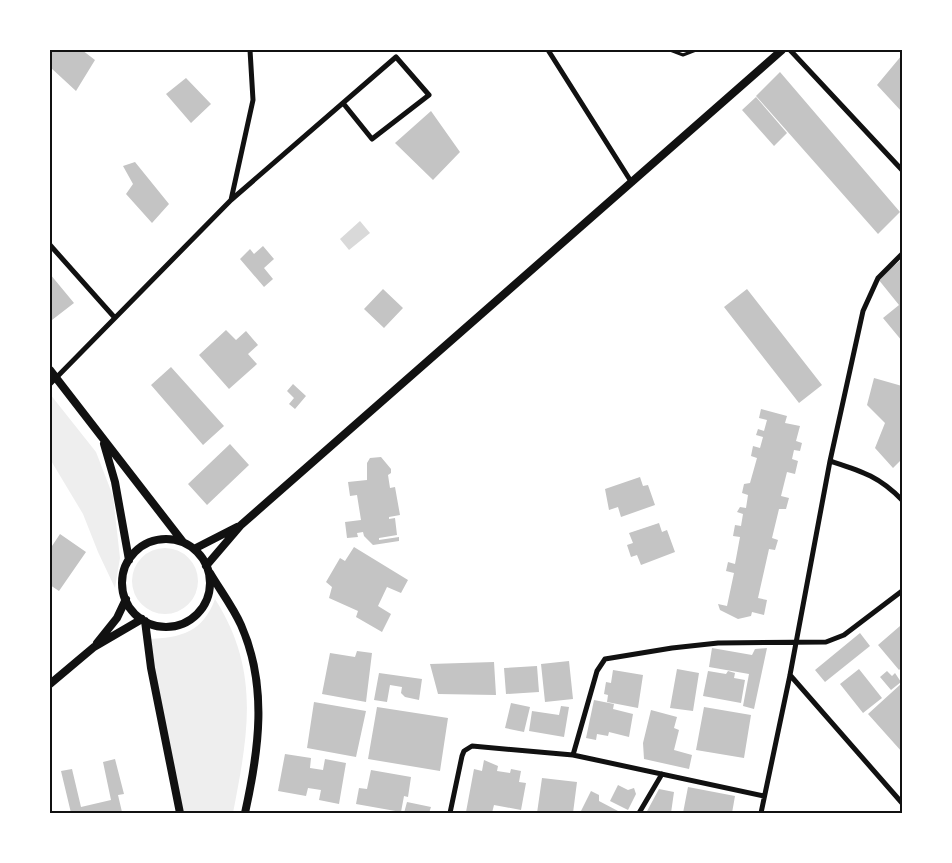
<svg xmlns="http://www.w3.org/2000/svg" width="952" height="863" font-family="Roboto,sans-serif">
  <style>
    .green { fill: #eee }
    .water { fill: #d9d9d9 }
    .building { fill: #c4c4c4 }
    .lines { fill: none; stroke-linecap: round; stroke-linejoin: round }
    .service { stroke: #111; stroke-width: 3 }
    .minor { stroke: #111; stroke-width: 5 }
    .tertiary { stroke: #111; stroke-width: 8 }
    .neatline { fill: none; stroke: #111; stroke-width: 2 }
  </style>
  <rect width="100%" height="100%" fill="#fff"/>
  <path class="green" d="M50 394 96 452 113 496 120 558 115 588 98 552 83 514 50 459Z
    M132 581a33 33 0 1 1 66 0a33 33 0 1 1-66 0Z
    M215 599C261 671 248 735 233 813H183L148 639C181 638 203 632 215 599Z"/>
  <path class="water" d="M360 221 370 233 349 250 340 239Z"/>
  <path class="building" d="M50 50H82L95 60 76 91 50 67Z
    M902 55V112L877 85Z
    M780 72 900 212 878 234 756 96Z
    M186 78 211 104 191 123 166 94Z
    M756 97 787 133 774 146 742 110Z
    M431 111 460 152 433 180 395 143Z
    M135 162 169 204 152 223 126 194 133 184 123 166Z
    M263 246 274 259 264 268 273 279 264 287 240 259 250 249 254 254Z
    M902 259V341L883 318 899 305 878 279Z
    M50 274 74 303 52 320 50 318Z
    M383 289 403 308 384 328 364 309Z
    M747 289 822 385 799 403 724 307Z
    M226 330 236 340 246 331 258 345 248 354 257 364 229 389 199 355Z
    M171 367 224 426 203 445 151 385Z
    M874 378 902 386V459L893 468 875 448 885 423 867 405Z
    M293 384 306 396 295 409 289 404 294 398 287 391Z
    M761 409 787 416 785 423 800 426 796 441 802 443 800 451 794 450 792 459 798 461 795 474 787 472 781 496 789 498 786 509H779L772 538 778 540 775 550 769 549 758 598 767 600 764 615 752 612 751 616 738 619 720 610 718 604 727 606 734 573 726 571 728 562 735 564 740 537 733 536 735 525 741 526 743 514 737 512 740 507 746 508 748 495 742 493 744 484 750 483 757 458 751 456 753 446 760 448 763 437 756 435 758 429 764 431 767 420 759 418Z
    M230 444 249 465 207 505 188 484Z
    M381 457 391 469V473L388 475 390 488 395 487 400 515 389 517V519L395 518 397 535 379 538V540L399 537V541L373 545 364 536 363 532 357 533 358 537 347 538 345 522 361 520 357 495 350 496 348 482 367 480V463L370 458Z
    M640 477 643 486 648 485 655 505 621 517 618 507 609 510 605 489Z
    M659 523 662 532 667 530 675 552 641 565 637 555 631 557 627 545 633 543 629 533Z
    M60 534 86 552 59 591 50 585V549Z
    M354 547 408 580 401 593 387 587 378 606 391 614 382 632 356 617 358 611 329 598 332 587 326 582 340 558 345 561Z
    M900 626 902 629V667L899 670 878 645Z
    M860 633 870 646 825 682 815 670Z
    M712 648 752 655 755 649 767 648 754 709 743 706 749 674 709 667Z
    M357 651 372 653 366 702 322 694 330 653 355 657Z
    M569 661 573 699 545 702 541 664Z
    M494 662 496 695 438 694 430 664Z
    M537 666 539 692 506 694 504 668Z
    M677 669 699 673 693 711 670 708Z
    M859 669 882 698 863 713 840 684Z
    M613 670 643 675 638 708 607 702 608 695 604 694 606 682 611 683Z
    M708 671 726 674 728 671 735 673 734 678 745 680 741 703 703 696Z
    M887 671 892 676 895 673 901 682 891 690 880 677Z
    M379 673 422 679 419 700 405 697 401 693 402 687 390 685 387 702 374 700Z
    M902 683V752L868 714Z
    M594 700 614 704 613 709 633 714 629 737 609 732 608 736 597 734 596 740 586 738Z
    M314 702 366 711 356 757 307 748Z
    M511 703 530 707 524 732 505 728Z
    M561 706 569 707 564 737 529 731 532 711 559 715Z
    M377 707 448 718 440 771 368 759Z
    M704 707 751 715 744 758 696 750Z
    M651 710 677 717 674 728 679 730 674 750 692 755 689 769 644 759 643 743Z
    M285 754 311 758 310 768 323 770 325 759 346 763 339 804 319 800 321 790 308 788 306 796 278 791Z
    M115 759 124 794 118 795 122 812 71 813 61 771 72 769 81 807 111 800 103 762Z
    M484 760 498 766 497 771 510 773 511 769 521 771 519 782 526 783 521 810 494 805 492 813 466 812 474 769 482 771Z
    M371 770 411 777 408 797 404 796 401 812 356 804 359 788 367 789Z
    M542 778 577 782 573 813H537Z
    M618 785 628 790 634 788 636 794 628 810 610 801Z
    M688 787 735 796 732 813H683Z
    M659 789 674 792 671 813H646Z
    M591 791 599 795V801L618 811 617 813H580Z
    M407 802 431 807 429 813H404Z"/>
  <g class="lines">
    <path class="service" d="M670 50 683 55 696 50"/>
    <path class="minor" d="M548 50 632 183
      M790 50 902 170
      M231 200 396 57 429 95 372 139 343 103
      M50 245 115 318
      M50 384 231 200 253 100 250 50
      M830 461C861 471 879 476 902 500
      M790 675 902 803
      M573 755 597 671 605 659 672 648 718 643 826 642 844 635 902 591
      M450 813 462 756 464 751 472 746 573 755 764 796
      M639 813 662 774
      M761 813 790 675 830 461 863 311 878 278 902 254"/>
    <path class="tertiary" d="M50 370 183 542
      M104 444 115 482 129 560
      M122 583a44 44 0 1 1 88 0a44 44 0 1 1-88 0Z
      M194 549 237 527
      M206 566 241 525 782 50
      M210 573C220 590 233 607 241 625 268 686 259 750 245 813
      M145 621 151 668 180 813
      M97 643 117 618 126 599
      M50 684 94 647 142 619"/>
  </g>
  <rect width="952" height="863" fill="none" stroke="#ffffff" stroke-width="102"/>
  <rect x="51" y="51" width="850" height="761" class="neatline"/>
</svg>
